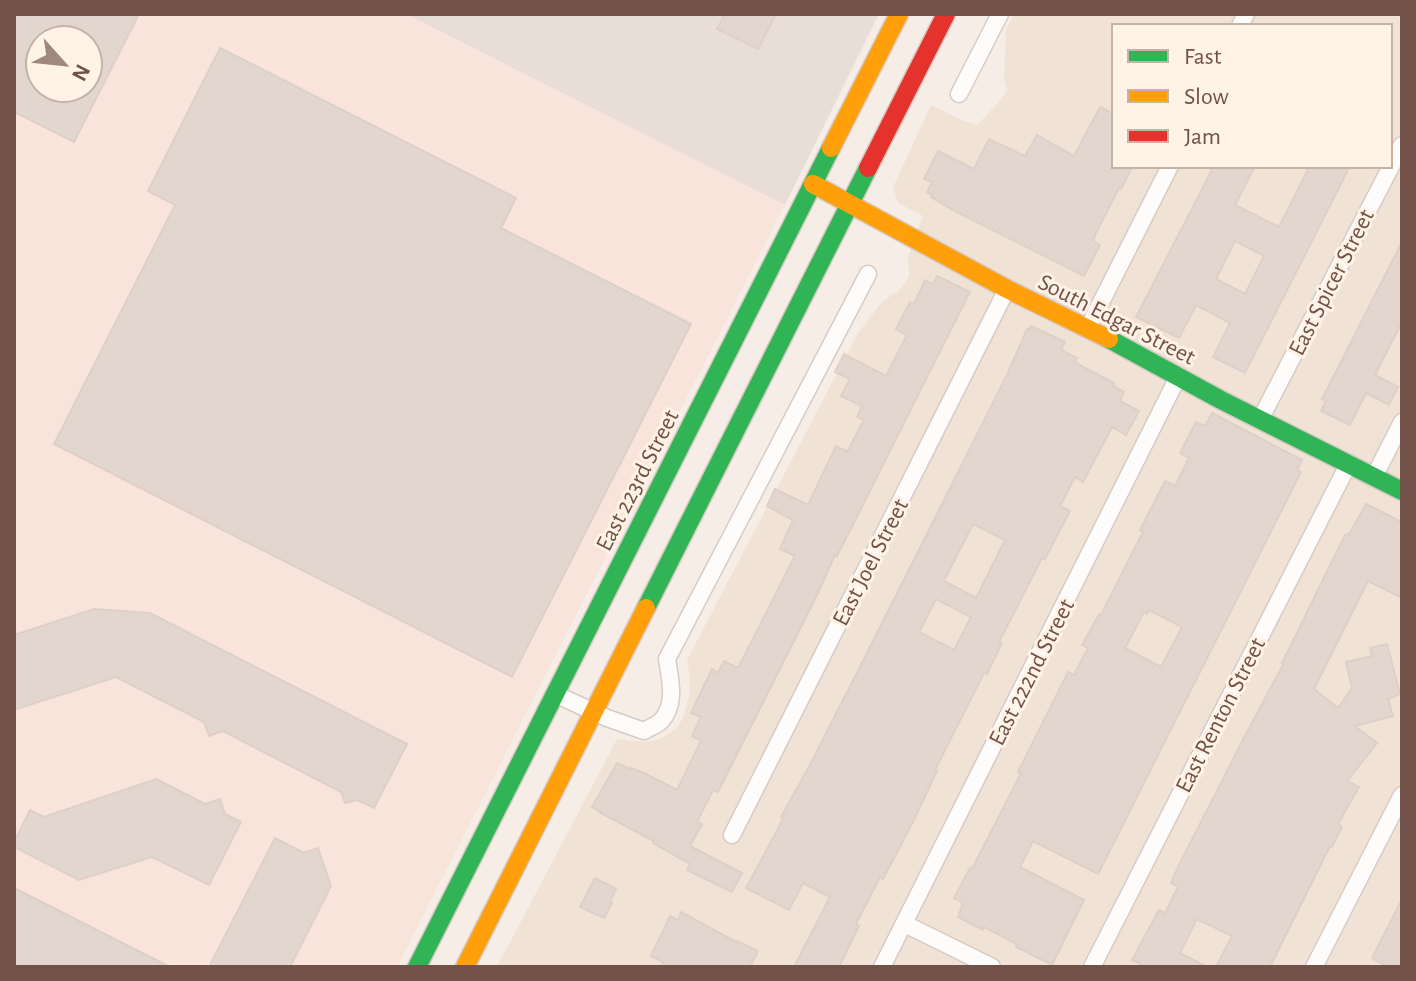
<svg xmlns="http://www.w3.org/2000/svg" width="1416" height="981" font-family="'Alegreya Sans',sans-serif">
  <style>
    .residential { fill: #f1e2d6; fill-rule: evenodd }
    .commercial { fill: #f9e4dc; fill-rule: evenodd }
    .industrial { fill: #e8ded7 }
    .building { fill: #e2d6ce; stroke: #ded0c9; stroke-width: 2; fill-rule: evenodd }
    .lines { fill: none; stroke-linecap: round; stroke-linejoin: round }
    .street-casing { stroke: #d7cbc5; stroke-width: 19 }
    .fast-casing { stroke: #d6c9c3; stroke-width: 21 }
    .slow-casing { stroke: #d6c9c3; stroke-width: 21 }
    .jam-casing { stroke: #d6c9c3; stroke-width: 21 }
    .street { stroke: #fefcfb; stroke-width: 16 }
    .fast { stroke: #30b455; stroke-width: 18 }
    .slow { stroke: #ff9f0a; stroke-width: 18 }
    .jam { stroke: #e5322d; stroke-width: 18 }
    .labels { text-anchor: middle; stroke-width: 6; stroke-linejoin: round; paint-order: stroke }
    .street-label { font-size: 24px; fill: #725148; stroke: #fff2e6 }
  </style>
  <rect width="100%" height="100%" fill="#f6eee6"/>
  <path class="residential" d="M1014 14H1402V967H497L617 739 648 742 662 738 676 729 683 718 689 696 690 679 687 660 858 333 882 302 899 290 909 277 908 257 923 216 898 203 893 187 931 105 962 120 977 125 996 105 1007 91 1004 78 1006 29ZM1114 26H1390V166H1114Z"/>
  <path class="commercial" d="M14 14H406L785 205 397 967H14ZM40 40H88V88H40Z"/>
  <path class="industrial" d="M406 14H879L785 205Z"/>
  <path class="building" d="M14 14H139L74 142 14 112ZM40 40H88V88H40Z
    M725 14H776L758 49 717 29Z
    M220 48 516 198 501 228 691 324 512 677 54 444 175 205 148 191Z
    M1100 107 1114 114V166H1133L1121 189 1119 188 1096 233 1093 241 1100 245 1084 276 953 210 931 197 932 195 927 192 932 182 924 179 938 151 974 169 989 139 1025 156 1037 135 1074 156Z
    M1214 166H1255L1235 205 1279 227 1310 166H1350L1245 373 1213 357 1230 323 1196 305 1179 338 1136 317ZM1235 241 1264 256 1245 294 1216 279Z
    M1402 242V322L1375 375 1398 387 1389 405 1366 393 1350 425 1321 411 1326 401 1322 399Z
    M937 276 970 292 837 556 835 555 817 595 718 792 713 790 697 822 702 824 690 846 742 873 732 892 687 870 690 864 653 843 654 841 599 812 600 811 592 807 617 763 630 769 631 768 644 773 677 790 701 741 692 736 701 717 691 713 712 669 718 673 724 661 738 668 795 556 780 549 793 520 767 506 775 489 808 505 836 446 847 452 864 420 857 417 862 406 841 396 850 379 835 372 844 354 886 376 907 335 896 329 910 302 914 304 925 280 933 284Z
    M1031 326 1065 342 1061 350 1077 358 1074 362 1114 383 1113 386 1124 392 1120 401 1139 411 1126 435 1112 427 1083 482 1075 477 1060 506 1070 511 1045 559 1042 558 999 642 1002 643 987 674 984 673 935 770 937 771 914 820 883 879 880 877 856 924 859 926 839 967H794L830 897 803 883 789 910 746 888 779 827 783 818 781 817 811 763 870 647 1007 375 1027 329 1029 330ZM973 524 1005 540 976 598 944 581ZM936 599 971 617 954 650 919 632Z
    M1212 413 1302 460 1297 470 1301 472 1098 874 1033 841 1020 867 1084 900 1052 965 1016 947 1017 944 984 927 983 930 958 917 963 903 954 898 970 868 972 869 1021 773 1018 772 1068 672 1074 675 1088 648 1082 645 1099 614 1101 615 1143 532 1140 530 1165 481 1175 486 1189 458 1180 453 1196 422 1205 426ZM1149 610 1182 627 1161 667 1125 648 1144 612 1147 614Z
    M1366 504 1402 522V598L1368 581 1314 689 1338 708 1352 688 1346 662 1372 656 1370 648 1387 644 1400 694 1388 699 1393 716 1355 726 1377 743 1347 781 1359 787 1338 824 1342 827 1332 847 1330 846 1270 967H1216L1232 936 1197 919 1180 953 1207 967H1147L1132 960 1159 910 1165 913 1178 887 1171 883 1179 865 1247 732 1284 663H1282L1345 535 1349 534Z
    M94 609 150 613 407 744 374 808 357 800 345 803 341 792 223 731 209 736 204 722 116 677 14 710V635Z
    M156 779 205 804 220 799 225 814 241 822 209 885 152 857 79 880 14 847V842L30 810 44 817Z
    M275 838 304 853 318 848 331 886 290 967H209Z
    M595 878 616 889 610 902 612 903 604 918 580 907Z
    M14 888 170 967H14Z
    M1402 899V967H1388L1372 958Z
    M681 912 736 942 737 941 758 951 750 967H661L663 962 651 956 670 916 678 920Z"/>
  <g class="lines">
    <defs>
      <path id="street" d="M1240 26 1246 14
        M959 94 1000 14
        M1088 328 1170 166
        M1260 420 1402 145
        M1374 477 1402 422
        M555 694 607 718 644 731C649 728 657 725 661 721 677 704 670 679 667 659L868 274
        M732 835 1007 289
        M905 924 992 967
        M882 967 1178 377
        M1092 967 1349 463
        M1314 967 1402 795"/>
      <path id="fast" d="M1109 339 1221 400 1402 491
        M646 608 868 168
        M417 967 831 148"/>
      <path id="slow" d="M831 148 899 14
        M813 184 1007 289 1109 339
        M465 967 646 608"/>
      <path id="jam" d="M868 168 946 14"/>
    </defs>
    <use href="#street" class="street-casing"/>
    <use href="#fast" class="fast-casing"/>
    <use href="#slow" class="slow-casing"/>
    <use href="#jam" class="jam-casing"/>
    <use href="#street" class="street"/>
    <use href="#fast" class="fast"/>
    <use href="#slow" class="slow"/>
    <use href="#jam" class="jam"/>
  </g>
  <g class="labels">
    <g class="street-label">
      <text transform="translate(1331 282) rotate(-63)" y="8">East Spicer Street</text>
      <text transform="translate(1117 319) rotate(27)" y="8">South Edgar Street</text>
      <text transform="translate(637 480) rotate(-63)" y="8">East 223rd Street</text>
      <text transform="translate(870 562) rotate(-63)" y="8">East Joel Street</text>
      <text transform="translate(1031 672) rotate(-63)" y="8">East 222nd Street</text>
      <text transform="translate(1220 715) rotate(-63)" y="8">East Renton Street</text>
    </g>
  </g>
  <rect width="1416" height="981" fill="none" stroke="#725148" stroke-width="32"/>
  <rect x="1112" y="24" width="280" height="144" fill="#fff2e6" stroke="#c7b2a7" stroke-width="2"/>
  <rect x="1128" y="50" width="40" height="12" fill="#30b455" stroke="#c7b2a7" stroke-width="2"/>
  <text x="1184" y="64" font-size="24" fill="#725148">Fast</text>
  <rect x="1128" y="90" width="40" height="12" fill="#ff9f0a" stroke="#c7b2a7" stroke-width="2"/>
  <text x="1184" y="104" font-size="24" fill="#725148">Slow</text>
  <rect x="1128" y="130" width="40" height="12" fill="#e5322d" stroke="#c7b2a7" stroke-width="2"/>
  <text x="1184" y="144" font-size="24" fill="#725148">Jam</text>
  <g transform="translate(64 64) rotate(117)"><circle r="38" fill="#fff2e6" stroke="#c7b2a7" stroke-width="2"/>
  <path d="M0-6L14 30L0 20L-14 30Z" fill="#a0887f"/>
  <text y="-12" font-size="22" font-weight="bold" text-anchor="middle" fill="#725148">N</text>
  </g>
</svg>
